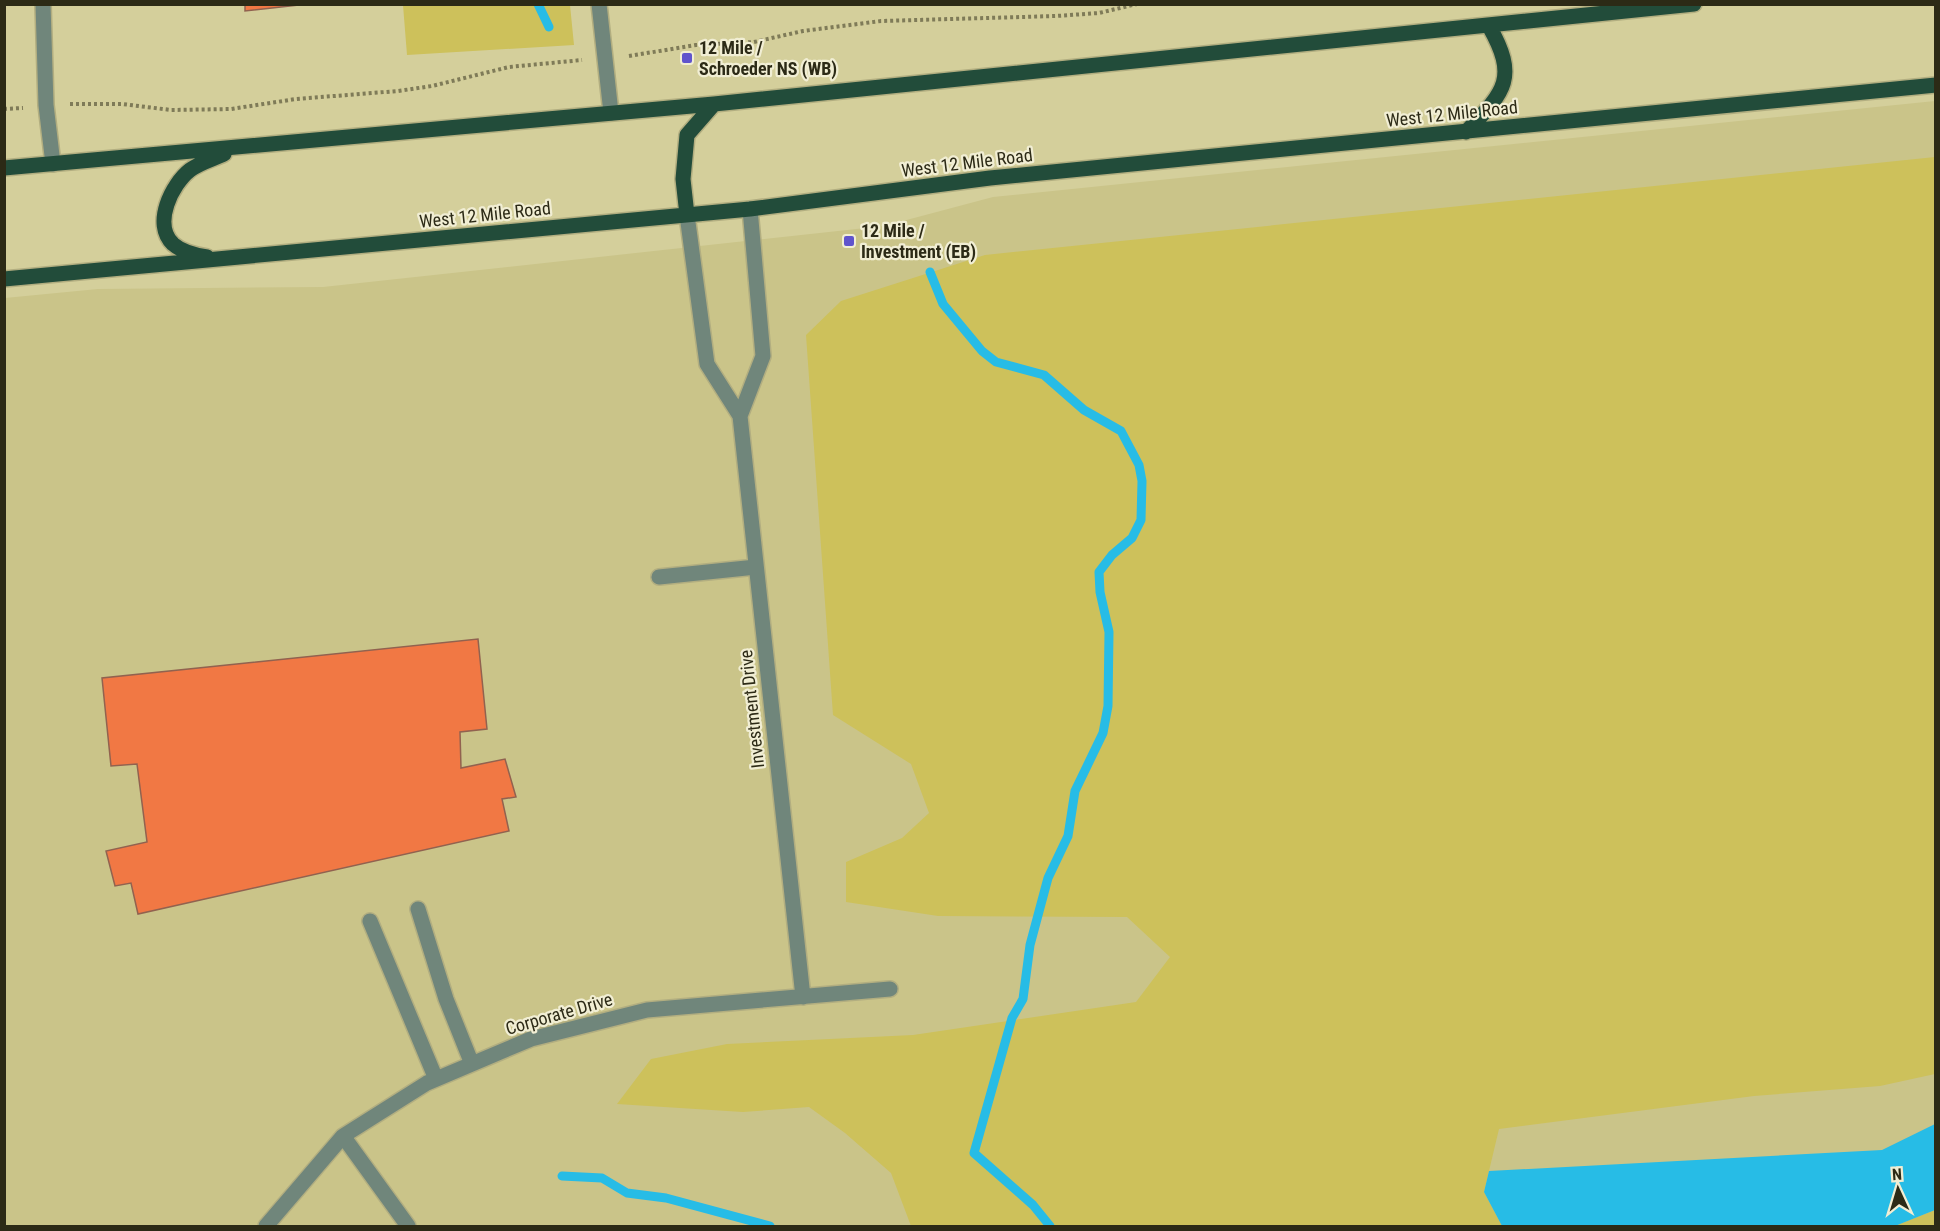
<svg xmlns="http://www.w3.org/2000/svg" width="1940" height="1231" font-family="'Roboto Condensed',sans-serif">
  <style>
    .built { fill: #cac489 }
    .green { fill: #cdc15b }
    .water { fill: #27bce6 }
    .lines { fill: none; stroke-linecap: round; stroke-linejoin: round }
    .stream { stroke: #27bce6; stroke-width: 9 }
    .building { fill: #f17844; stroke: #91624f; stroke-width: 1.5 }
    .minor-casing { stroke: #b2ae80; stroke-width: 18 }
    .major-casing { stroke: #b2ae80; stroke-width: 18 }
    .path { stroke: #7f7b58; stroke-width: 4; stroke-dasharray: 3 3; stroke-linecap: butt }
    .minor { stroke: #70867b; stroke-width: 15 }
    .major { stroke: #224c3a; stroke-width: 15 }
    .poi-dot { fill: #6054cc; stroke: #f1eed4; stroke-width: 2 }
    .labels { text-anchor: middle; stroke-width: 4.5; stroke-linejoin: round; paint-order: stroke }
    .poi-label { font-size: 18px; font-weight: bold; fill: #2c2a16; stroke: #f1eed4; text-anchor: start }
    .street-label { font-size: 18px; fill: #2c2a16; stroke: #f1eed4 }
  </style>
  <rect width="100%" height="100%" fill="#d4cf9b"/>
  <path class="built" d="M1935 101V1226H5V298L98 289 323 287 884 226 993 197Z"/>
  <path class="green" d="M403 5H570L574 45 407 55Z
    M1935 157V1074L1880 1086 1754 1096 1499 1129 1484 1192 1502 1226H911L891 1173 845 1133 809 1107 743 1112 617 1104 651 1059 727 1044 913 1035 1136 1002 1170 957 1127 917 938 916 846 902V862L902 838 929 813 911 764 833 715 806 335 841 301 985 255Z
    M1935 1210V1226H1895Z"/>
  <path class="water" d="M1935 1124V1210L1895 1226H1502L1484 1192 1489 1171 1882 1150Z"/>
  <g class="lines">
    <path class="stream" d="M538 4 549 27
      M930 272 943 304 982 351 996 362 1044 375 1084 410 1121 431 1139 465 1142 481 1141 520 1132 538 1112 555 1099 572 1100 592 1109 632 1108 706 1103 733 1075 791 1068 836 1048 878 1030 945 1023 999 1012 1018 974 1153 1033 1205 1050 1226
      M562 1176 602 1178 627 1193 666 1198 770 1226"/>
  </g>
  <path class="building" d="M245 4H308L245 11Z
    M478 639 487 729 460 732 461 768 505 759 516 797 502 799 509 831 138 914 131 883 115 886 106 851 147 842 137 764 111 766 102 678Z"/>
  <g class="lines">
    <defs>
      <path id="minor" d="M43 4 46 105 53 164
        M599 4 611 113
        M687 215 707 364 740 416 803 997
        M740 416 763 356 750 209
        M659 577 756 567
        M418 909 446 999 472 1064
        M370 921 436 1079
        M343 1136 408 1226
        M266 1226 343 1136 427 1083 531 1039 647 1010 890 989"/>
      <path id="major" d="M1466 132C1504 92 1519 79 1489 26
        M4 168 714 104 1694 4
        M687 215 683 179 687 135 714 104
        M207 257C195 255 182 252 173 244 152 224 172 184 190 170 199 163 213 159 224 154
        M4 279 750 209 990 178 1936 85"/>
    </defs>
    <use href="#minor" class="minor-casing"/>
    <use href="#major" class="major-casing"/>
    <path class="path" d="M629 56 696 45 754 42 803 31 881 21 1056 16 1099 13 1137 4
      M70 104H122L171 110 231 109 296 99 398 91 432 86 509 67 582 60
      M4 109 23 108"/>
    <use href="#minor" class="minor"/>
    <use href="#major" class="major"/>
  </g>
  <g class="poi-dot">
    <rect x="681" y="52" width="12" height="12" rx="3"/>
    <rect x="843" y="235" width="12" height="12" rx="3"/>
  </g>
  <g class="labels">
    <g class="poi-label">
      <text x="699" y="54">12 Mile /<tspan x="699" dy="21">Schroeder NS (WB)</tspan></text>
      <text x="861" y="237">12 Mile /<tspan x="861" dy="21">Investment (EB)</tspan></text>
    </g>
    <g class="street-label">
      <text transform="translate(1452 114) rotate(-6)" y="6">West 12 Mile Road</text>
      <text transform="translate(967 163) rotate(-7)" y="6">West 12 Mile Road</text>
      <text transform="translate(485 215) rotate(-6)" y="6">West 12 Mile Road</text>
      <text transform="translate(752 709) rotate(-96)" y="6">Investment Drive</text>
      <text transform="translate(559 1014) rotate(-16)" y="6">Corporate Drive</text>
    </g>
  </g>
  <rect width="1940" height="1231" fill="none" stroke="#2c2a16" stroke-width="12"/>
  <g transform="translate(1898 1189) rotate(356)" stroke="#f1eed4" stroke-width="4.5" paint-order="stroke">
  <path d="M0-4.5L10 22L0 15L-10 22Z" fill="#2c2a16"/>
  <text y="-9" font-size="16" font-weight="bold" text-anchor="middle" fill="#2c2a16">N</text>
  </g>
</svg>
